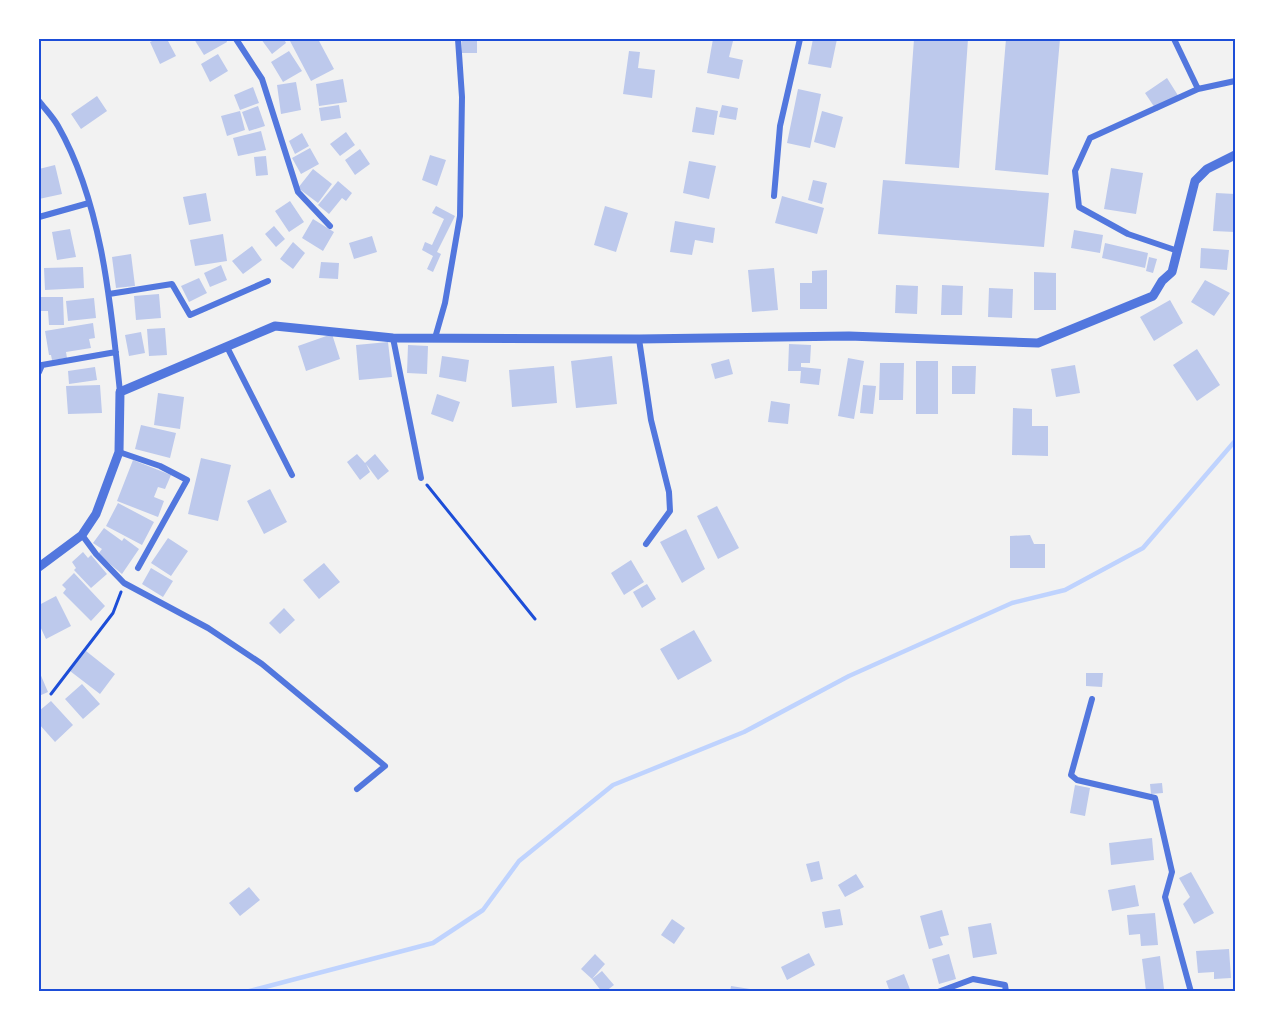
<svg xmlns="http://www.w3.org/2000/svg" width="1274" height="1031" font-family="'Alegreya Sans',sans-serif">
  <style>
    .lines { fill: none; stroke-linecap: round; stroke-linejoin: round }
    .stream { stroke: #bfd3fe; stroke-width: 4.5 }
    .building { fill: #bdc9ec }
    .path { stroke: #1d4ed8; stroke-width: 3 }
    .minor { stroke: #5277de; stroke-width: 6 }
    .tertiary { stroke: #5277de; stroke-width: 9 }
    .neatline { fill: none; stroke: #1d4ed8; stroke-width: 2 }
  </style>
  <rect width="100%" height="100%" fill="#f2f2f2"/>
  <g class="lines">
    <path class="stream" d="M246 992 433 943 483 910 519 861 613 785 744 732 849 676 1012 603 1065 590 1143 548 1235 441"/>
  </g>
  <path class="building" d="M157 39H167L176 56 160 64 150 42Z
    M194 39H226L227 42 204 55Z
    M261 39H284L286 43 272 54Z
    M292 39H318L334 69 311 81 290 41Z
    M462 39H477V53H462Z
    M713 39 733 41 729 57 743 60 739 79 707 73Z
    M813 39H837L831 68 808 64Z
    M914 39H968L959 168 905 164Z
    M1006 39H1060L1048 175 995 170Z
    M289 51 302 71 283 82 271 62Z
    M629 51 640 52 638 68 655 70 652 98 623 94Z
    M218 54 228 71 210 82 201 64Z
    M1167 78 1179 97 1157 111 1145 93Z
    M343 79 347 102 319 106 316 84Z
    M296 82 301 110 281 114 277 85Z
    M253 87 259 103 240 110 234 95Z
    M798 89 821 94 810 148 787 143Z
    M97 96 107 111 81 129 71 114Z
    M339 105 341 118 321 121 319 108Z
    M722 105 738 108 736 120 719 117Z
    M258 106 265 126 249 131 242 112Z
    M696 107 718 111 714 135 692 132Z
    M240 111 245 130 227 136 221 116Z
    M822 111 843 117 835 148 814 142Z
    M261 131 266 150 238 156 233 138Z
    M346 132 355 145 340 156 330 144Z
    M302 133 309 146 295 154 289 141Z
    M310 148 319 164 301 174 292 158Z
    M360 149 370 164 355 175 345 160Z
    M430 155 446 160 437 186 422 180Z
    M266 156 268 175 256 176 254 157Z
    M689 161 716 166 709 199 683 193Z
    M55 165 62 194 39 199V169Z
    M1111 168 1143 173 1136 214 1104 209Z
    M313 169 332 184 318 203 298 188Z
    M813 180 827 183 822 204 808 200Z
    M883 180 1049 193 1044 247 878 234Z
    M338 181 352 193 346 201 342 198 329 214 318 205Z
    M206 193 211 221 189 225 183 197Z
    M1216 193 1235 194V232L1213 231Z
    M782 196 824 208 817 234 775 223Z
    M290 201 304 222 289 232 275 211Z
    M436 206 455 216 437 252 441 254 433 272 427 269 433 256 422 250 425 242 432 245 444 219 432 213Z
    M605 206 628 213 616 252 594 245Z
    M313 219 334 232 323 251 302 238Z
    M675 221 715 228 713 243 695 240 692 255 670 252Z
    M274 226 285 239 276 247 265 234Z
    M70 229 76 257 57 260 52 232Z
    M1074 230 1103 235 1100 253 1071 248Z
    M223 234 227 261 195 266 190 240Z
    M372 236 377 252 354 259 349 243Z
    M293 242 305 253 293 269 280 259Z
    M1105 243 1148 253 1145 268 1102 258Z
    M252 246 262 260 243 274 232 261Z
    M1201 248 1229 250 1227 270 1200 268Z
    M131 254 135 286 116 288 112 257Z
    M1149 257 1157 259 1153 273 1146 271Z
    M321 262 339 263 338 279 319 278Z
    M221 265 227 280 210 287 204 273Z
    M83 267 84 288 45 290 44 268Z
    M774 268 778 310 752 312 748 270Z
    M827 270V309H800V283H812V271Z
    M1034 272 1056 273V310H1034Z
    M199 278 207 293 189 302 181 286Z
    M1205 280 1230 293 1214 316 1191 302Z
    M896 285 918 286 917 314 895 313Z
    M942 285 963 286 962 315H941Z
    M989 288 1013 289 1012 318 988 317Z
    M159 294 161 318 136 320 134 296Z
    M39 297H63L64 325H49L48 311H39Z
    M94 298 96 318 68 321 66 301Z
    M1170 300 1183 323 1154 341 1140 317Z
    M93 323 95 338 89 339 91 348 66 352 67 358 52 360 51 355H49L45 331Z
    M165 328 167 355 149 356 147 329Z
    M141 332 145 353 129 356 125 335Z
    M332 334 340 359 306 371 298 346Z
    M388 342 392 377 359 380 356 345Z
    M789 344 811 345 810 363H801V367L821 369 819 385 800 383 801 371H788Z
    M408 345 428 346 427 374 407 373Z
    M1197 349 1220 385 1197 401 1173 365Z
    M442 356 469 360 466 382 439 377Z
    M612 356 617 404 576 408 571 361Z
    M848 358 864 361 854 419 838 416Z
    M729 359 733 374 715 379 711 364Z
    M916 361H938V414H916Z
    M880 363H904L903 400H879Z
    M1075 365 1080 393 1056 397 1051 369Z
    M554 366 557 403 512 407 509 370Z
    M952 366H976L975 394H952Z
    M95 367 97 380 69 384 68 371Z
    M100 385 102 413 68 414 66 386Z
    M863 385 876 386 873 414 860 413Z
    M158 393 184 397 180 429 154 425Z
    M437 394 460 402 453 422 431 414Z
    M771 401 790 404 788 424 768 422Z
    M1013 408 1032 409V426H1048V456L1012 455Z
    M141 425 176 433 170 458 135 449Z
    M357 454 365 463 375 454 389 471 378 480 366 464 370 472 360 480 347 462Z
    M201 458 231 465 218 521 188 514Z
    M133 460 171 475 165 489 158 487 154 497 164 501 158 517 117 501Z
    M270 489 287 522 264 534 247 501Z
    M118 503 154 522 142 545 106 526Z
    M717 506 739 548 718 559 697 516Z
    M104 528 122 541 124 538 139 549 122 574 98 554 102 549 93 543Z
    M686 529 705 569 682 583 660 542Z
    M1030 535 1034 544H1045V568H1010V536Z
    M168 538 188 551 171 576 151 563Z
    M83 552 88 558 91 555 107 574 91 588 74 570 76 568 72 562Z
    M631 560 644 582 624 595 611 573Z
    M324 563 340 582 319 599 303 580Z
    M151 568 173 581 163 597 142 584Z
    M74 573 105 606 91 621 63 593 66 589 62 585Z
    M647 584 656 599 642 608 633 592Z
    M56 596 71 626 46 639 39 624V605Z
    M284 608 295 620 280 634 269 623Z
    M694 630 712 661 678 680 660 649Z
    M86 651 115 674 100 694 70 671Z
    M39 671 48 692 39 696Z
    M1086 673H1103L1102 687 1086 686Z
    M82 684 100 704 83 719 65 699Z
    M51 701 73 725 55 742 39 724V711Z
    M1162 783 1163 793 1151 794 1150 784Z
    M1075 785 1090 788 1085 816 1070 813Z
    M1152 838 1154 860 1111 865 1109 843Z
    M819 861 823 879 811 882 806 864Z
    M1191 872 1214 913 1194 924 1183 904 1190 897 1179 878Z
    M856 874 864 887 845 897 838 885Z
    M1135 885 1139 906 1112 911 1108 890Z
    M249 887 260 900 240 916 229 903Z
    M840 909 843 925 825 928 822 912Z
    M942 910 949 935 940 937 943 945 929 949 920 916Z
    M1155 913 1158 945 1141 946 1140 934 1129 935 1127 915Z
    M672 919 685 928 674 944 661 935Z
    M991 923 997 954 973 958 968 927Z
    M1229 949 1231 978 1214 979V972L1198 973 1196 951Z
    M809 953 815 965 787 980 781 967Z
    M595 954 605 964 592 979 581 969Z
    M949 954 956 979 939 984 932 959Z
    M1160 956 1164 989 1146 991 1142 959Z
    M602 971 614 985 605 992H602L592 979Z
    M904 974 911 992H890L886 981Z
    M731 986 750 989V992H730Z"/>
  <g class="lines">
    <path class="path" d="M427 485 535 619
      M51 694 113 613 121 592"/>
    <path class="minor" d="M236 39 262 79 298 192 330 226
      M1174 39 1198 89
      M39 101C45 109 53 117 58 126 102 203 111 306 120 392
      M774 196 780 126 800 39
      M39 217 89 203
      M1178 251 1128 234 1079 207 1075 171 1090 138 1198 89 1235 81
      M109 294 172 284 190 315 268 281
      M393 338 421 478
      M435 338 445 303 460 216 462 97 458 39
      M639 339 651 420 669 492 670 511 646 544
      M227 347 292 475
      M39 372 42 365 116 352
      M119 452 160 466 187 480 138 568
      M82 535 96 554 124 583 208 628 262 664 385 766 357 789
      M1092 699 1071 775 1077 780 1155 798 1172 872 1165 897 1191 992
      M938 992 973 979 1005 985 1006 992"/>
    <path class="tertiary" d="M39 567 82 535 96 514 119 452 120 392 275 326 393 338 639 339 849 336 1038 343 1153 296 1162 281 1172 272 1195 181 1207 169 1235 155"/>
  </g>
  <rect width="1274" height="1031" fill="none" stroke="#ffffff" stroke-width="81"/>
  <rect x="40" y="40" width="1194" height="950" class="neatline"/>
</svg>
